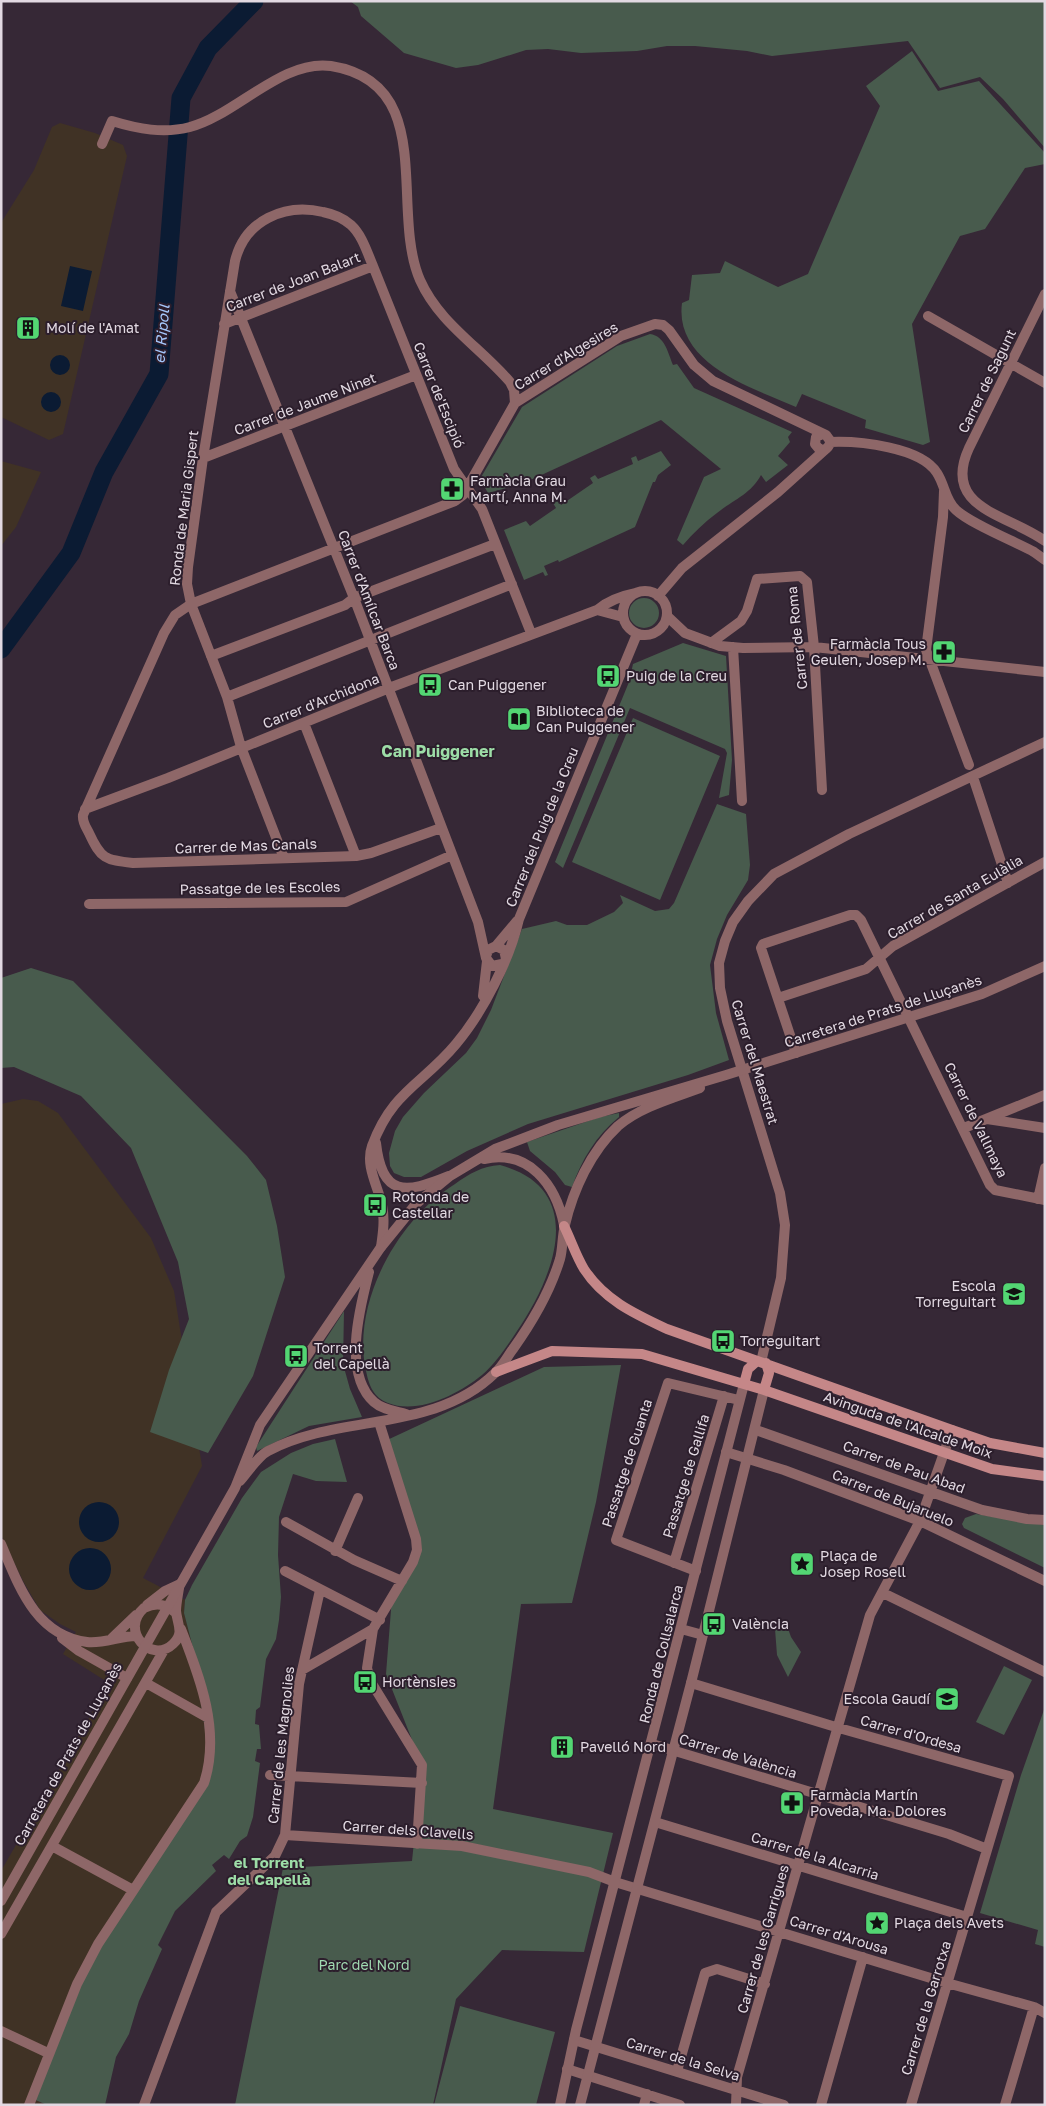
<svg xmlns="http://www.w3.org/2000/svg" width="1046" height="2106" font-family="'Golos Text',sans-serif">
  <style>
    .industrial { fill: #403225 }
    .green { fill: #485b4d }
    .water { fill: #0b1b33 }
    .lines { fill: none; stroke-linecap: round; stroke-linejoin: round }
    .river { stroke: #0b1b33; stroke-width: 19 }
    .minor { stroke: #8e6768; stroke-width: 10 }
    .tertiary { stroke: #8e6768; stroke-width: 10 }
    .secondary { stroke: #c58788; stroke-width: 10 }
    .labels { text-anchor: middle; stroke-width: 4; stroke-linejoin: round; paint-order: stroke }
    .street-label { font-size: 14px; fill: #e2d9e2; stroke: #2c1e2c }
    .poi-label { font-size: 14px; fill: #e2d9e2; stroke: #2c1e2c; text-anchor: start }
    .park-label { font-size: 14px; fill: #a0dab1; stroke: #2c1e2c }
    .water-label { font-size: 15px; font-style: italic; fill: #a4c6fa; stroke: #2c1e2c }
    .neighbourhood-label { font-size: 15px; font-weight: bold; fill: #9ddda7; stroke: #2c1e2c }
    .quarter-label { font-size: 16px; font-weight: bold; fill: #9ddda7; stroke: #2c1e2c }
  </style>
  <rect width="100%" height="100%" fill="#362836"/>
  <path class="industrial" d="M60 123 95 133 123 145 127 156 63 434 49 440 1 417V223L34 170 52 127Z
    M1 461 41 472 16 527 1 546Z
    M23 1099 38 1101 58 1113 151 1238 174 1291 202 1466 143 1578 185 1600 184 1613 193 1648 210 1764 31 2098 47 2105H1V1871L109 1683 63 1654 76 1632 60 1624 40 1610 23 1581 1 1535V1104Z"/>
  <path class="green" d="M350 1H1045V148L1003 99 980 77 940 88 908 41 772 56 747 51 695 46H667L637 51 581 53 548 49 526 50 478 65 456 68 404 53 361 16 358 7Z
    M912 51 938 91 979 81 1045 153V164L1025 168 985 229 960 236 912 324 930 442 923 445 865 428 866 420 802 394 796 407C753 388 674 364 682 303L689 300 692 275 720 273 725 261 778 287 808 274 880 106 866 86Z
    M650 334C665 336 668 353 673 365L677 364 694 388 792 432 788 437 790 442 778 456 788 465 766 482 761 475C751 494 733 500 717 513 705 522 693 533 683 545L677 540 704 477 721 469 661 420 524 483 488 493 480 479 522 407 617 346Z
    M661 451 671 465 658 475 655 482H653L635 527 559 562 558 560 544 566 548 575 545 576 543 572 524 580 504 530 526 521 530 526 556 508 553 503 558 500 561 505 593 483 590 478 595 475 598 479 633 464 631 458 636 456 638 461Z
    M629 613a15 15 0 1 1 30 0a15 15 0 1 1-30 0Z
    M683 643 726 656 732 760 729 795 719 798 727 753 725 749 630 708 563 868 555 862 629 682 633 664Z
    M633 718 720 756 660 900 572 862Z
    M717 804 746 814 750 865 748 880 727 915 717 939 710 965 716 1013 729 1060 688 1075 528 1124 467 1151 421 1177H404L394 1173 390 1166 389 1153 395 1131 403 1117 424 1093 466 1053 477 1038 491 1010 522 929 556 921 567 925H587L614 912 623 903 620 895 655 911 669 909 674 903Z
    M31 968 73 981 247 1156 266 1180 277 1226 285 1277 253 1376 208 1453 150 1432 169 1370 189 1319 178 1262 131 1148 81 1096 14 1067 1 1068V978Z
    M619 1113V1117C596 1136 582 1159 572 1187L565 1185 555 1172 530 1151 527 1142 600 1117Z
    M500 1165C589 1189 554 1277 517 1331 507 1346 496 1363 482 1375 459 1394 418 1415 388 1403 373 1397 369 1385 366 1371 351 1303 398 1219 455 1184 469 1174 482 1166 500 1165Z
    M344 1311 343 1364 350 1389 362 1417 309 1426 257 1451 256 1447Z
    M621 1365 596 1502 572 1603 521 1604 493 1809 613 1833 584 1952 502 1950 456 1999 433 2105H235L283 1868 412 1861 422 1765 386 1674 392 1597 416 1546 385 1441 544 1367Z
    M335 1439 347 1482 316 1481 293 1474 279 1517 278 1555 281 1597 279 1620 276 1639 266 1659 260 1707 256 1710 255 1724 259 1725 261 1749H257L255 1761 260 1763 253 1817 247 1836 240 1841 229 1859 224 1855 212 1865 216 1871 175 1911 158 1945 162 1949 139 2001 129 2034 116 2057 105 2105H47L31 2098 77 1984 210 1764 193 1648 184 1613 185 1600 192 1585 242 1498 261 1472 291 1453 313 1444Z
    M976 1514 1045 1525V1568L964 1528 962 1524 965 1518Z
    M786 1623 791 1637 801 1652 788 1677 777 1655 775 1629Z
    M1004 1666 1032 1680 1004 1735 976 1722Z
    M1045 1707V1947L1035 1944 1038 1930 980 1913 1021 1775Z
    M460 2006 555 2032 536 2105H434Z"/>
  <path class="water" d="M241 1H256L208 48Z
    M70 266 92 271 83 311 61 306Z
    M50 365a10 10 0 1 1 20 0a10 10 0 1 1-20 0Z
    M41 402a10 10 0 1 1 20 0a10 10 0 1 1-20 0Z
    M79 1522a20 20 0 1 1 40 0a20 20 0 1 1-40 0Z
    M69 1569a21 21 0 1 1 42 0a21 21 0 1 1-42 0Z"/>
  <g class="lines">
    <path class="river" d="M1 649 71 553 104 472 159 374 181 98 208 48 254 1"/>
    <path class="minor" d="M102 144 112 121C138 129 164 134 190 127 236 115 282 59 331 66 439 83 389 209 420 280 439 323 480 347 510 382L514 390 515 403
      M230 291 354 598 478 922 486 958 492 966 502 964
      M1045 294 969 448C941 509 1008 514 1045 541
      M928 316 1045 383
      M224 324 373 266
      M823 434 816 437 815 444 820 450 826 449
      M831 442C859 441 921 447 937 473 945 485 945 500 956 510 971 524 1014 541 1034 552L1045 560
      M203 458 416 375
      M944 491 943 517 926 650 969 765
      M623 613a22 22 0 1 1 44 0a22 22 0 1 1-44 0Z
      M658 596 682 568 778 492 828 447 831 442
      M597 610 623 617
      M667 616 685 633 720 646 743 648 814 647 1045 672
      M711 643 741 621 747 611 757 579 800 576 807 582 814 647 822 790
      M733 647 742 801
      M211 656 345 605 354 598 495 544
      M227 697 512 584
      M304 723 356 856
      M973 777 1008 883
      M85 809 168 778 389 688 597 610C609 600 621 596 636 593
      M441 828 371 853 356 856 133 863C105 860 101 859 89 833 86 827 82 822 83 815L164 633 175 615 191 604 187 584 188 567 203 458 235 261C245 220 285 203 323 212 333 214 343 218 351 225 362 235 367 252 373 266L454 469 482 509 531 633
      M284 858 241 747 227 697 191 604 455 501 463 495 515 403 621 336 655 324 663 325 669 330 694 365 713 381 826 435 831 442
      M89 904 346 902 452 855
      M496 946 517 921
      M486 957 488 950 496 946 504 950 506 959
      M483 996 487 961
      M778 998 866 969 893 946 1045 862
      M796 1053 761 948 763 944 850 915H856L861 920 990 1185 995 1190 1045 1200
      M987 1119 1045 1128
      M964 1128 1045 1095
      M376 1143C382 1197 405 1194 449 1176
      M1038 1199 1045 1168
      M381 1247C383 1233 385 1219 382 1205 378 1186 365 1166 372 1146 392 1091 423 1084 456 1044 483 1012 510 959 519 919L637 634
      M761 1362 781 1278 785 1225 780 1193 727 1021 720 988 719 963 725 941 733 922 748 901 774 874 849 834 1045 742
      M756 1430 982 1510 1027 1519 1045 1520
      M726 1452 784 1470 920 1521 1045 1581
      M286 1522 354 1560 402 1581
      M1 1544C19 1586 35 1635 87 1642 103 1644 120 1636 136 1636
      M335 1551 358 1498
      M674 1563 724 1396
      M285 1571 380 1620
      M696 1571 616 1540 668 1383 739 1400
      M883 1593 1045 1672
      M147 1605 165 1591 180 1584
      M176 1613C165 1604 157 1602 144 1608 119 1630 151 1665 173 1644 185 1633 177 1624 176 1611 176 1604 178 1595 179 1588
      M373 1629 367 1668 371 1682 422 1765 417 1844
      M62 1638 79 1651 127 1678
      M112 1638 136 1615
      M302 1670 373 1629 413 1562 417 1550 416 1539 379 1422
      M146 1683 208 1718
      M691 1683 839 1728 1009 1776 911 2105
      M652 1744 949 1834 987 1849
      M270 1775 422 1783
      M655 1822 967 1917
      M285 1835 462 1846 589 1872 615 1882 947 1983 1034 2007 1045 2013
      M52 1846 133 1890
      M1 1934 164 1650
      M1 2031 48 2053
      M574 2040 784 2105
      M567 2069 680 2105
      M677 2071 705 1973 717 1969 765 1984
      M29 2105 77 1984 98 1944 204 1783C221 1731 200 1678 181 1629
      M144 2105 216 1912 275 1856 285 1835 299 1684 320 1590
      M644 2105 647 2094
      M736 2105 737 2077 870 1615 920 1521 952 1430
      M821 2105 863 1957
      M1005 2105 1034 2007"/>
    <path class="tertiary" d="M484 1159C529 1149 556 1185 564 1225
      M369 1272C360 1307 342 1373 374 1402 383 1410 395 1411 406 1414
      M240 1481C248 1472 258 1456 268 1451 340 1413 434 1433 495 1373 502 1367 507 1357 513 1349 533 1321 550 1292 560 1259 563 1248 562 1236 565 1225 573 1190 591 1151 618 1126 640 1107 673 1098 700 1088
      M681 1629 703 1635
      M1 1901 235 1488 260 1425 381 1247 416 1204 450 1176 495 1149 558 1125 726 1075 982 994 1045 966
      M560 2105 576 2030 744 1384
      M580 2105 691 1683 764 1390"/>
    <path class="secondary" d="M564 1226C571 1240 576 1256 584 1269 604 1300 635 1314 667 1329L952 1430 990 1443 1045 1453
      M496 1372 552 1351 642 1354 764 1390 992 1469 1045 1476
      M744 1384 748 1369 757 1361
      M764 1390 769 1373 766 1363"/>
  </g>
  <defs>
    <symbol id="building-square" viewBox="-11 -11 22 22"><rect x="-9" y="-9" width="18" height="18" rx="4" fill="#53d673" stroke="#2c1e2c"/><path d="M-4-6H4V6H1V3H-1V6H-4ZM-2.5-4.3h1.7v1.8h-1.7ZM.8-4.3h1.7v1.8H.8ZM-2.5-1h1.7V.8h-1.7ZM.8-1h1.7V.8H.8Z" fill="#111"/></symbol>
    <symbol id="pharmacy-square" viewBox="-11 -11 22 22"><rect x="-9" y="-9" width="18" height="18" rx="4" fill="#53d673" stroke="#2c1e2c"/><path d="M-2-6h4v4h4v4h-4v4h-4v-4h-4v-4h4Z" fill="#111"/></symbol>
    <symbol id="bus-square" viewBox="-11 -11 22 22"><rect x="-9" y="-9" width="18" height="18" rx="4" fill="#53d673" stroke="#2c1e2c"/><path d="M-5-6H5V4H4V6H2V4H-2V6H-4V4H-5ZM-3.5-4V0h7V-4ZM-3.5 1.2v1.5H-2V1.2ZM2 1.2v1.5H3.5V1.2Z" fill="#111"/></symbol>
    <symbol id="library-square" viewBox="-11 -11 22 22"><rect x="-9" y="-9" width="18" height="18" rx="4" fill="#53d673" stroke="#2c1e2c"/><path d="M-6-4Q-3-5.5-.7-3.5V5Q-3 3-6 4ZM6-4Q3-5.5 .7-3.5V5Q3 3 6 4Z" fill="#111"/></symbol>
    <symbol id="school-square" viewBox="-11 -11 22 22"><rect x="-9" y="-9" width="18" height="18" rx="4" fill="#53d673" stroke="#2c1e2c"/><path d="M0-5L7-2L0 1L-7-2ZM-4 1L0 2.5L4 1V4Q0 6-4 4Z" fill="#111"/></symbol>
    <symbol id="sight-square" viewBox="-11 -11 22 22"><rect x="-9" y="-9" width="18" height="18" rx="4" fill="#53d673" stroke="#2c1e2c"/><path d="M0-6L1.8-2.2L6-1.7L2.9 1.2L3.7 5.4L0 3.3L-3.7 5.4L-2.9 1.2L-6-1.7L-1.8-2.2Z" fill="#111"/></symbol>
  </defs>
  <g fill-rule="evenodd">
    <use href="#building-square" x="14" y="314" width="28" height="28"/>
    <use href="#pharmacy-square" x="438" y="475" width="28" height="28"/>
    <use href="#pharmacy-square" x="930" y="638" width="28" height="28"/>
    <use href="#bus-square" x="594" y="662" width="28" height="28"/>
    <use href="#bus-square" x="416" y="671" width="28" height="28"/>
    <use href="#library-square" x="505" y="705" width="28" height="28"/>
    <use href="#bus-square" x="361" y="1191" width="28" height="28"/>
    <use href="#school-square" x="1000" y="1280" width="28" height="28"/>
    <use href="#bus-square" x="709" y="1327" width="28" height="28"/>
    <use href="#bus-square" x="282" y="1342" width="28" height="28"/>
    <use href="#sight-square" x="788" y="1550" width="28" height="28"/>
    <use href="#bus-square" x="700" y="1610" width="28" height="28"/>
    <use href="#bus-square" x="351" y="1668" width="28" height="28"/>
    <use href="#school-square" x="933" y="1685" width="28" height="28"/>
    <use href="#building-square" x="548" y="1733" width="28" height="28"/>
    <use href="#pharmacy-square" x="778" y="1789" width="28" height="28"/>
    <use href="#sight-square" x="863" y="1909" width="28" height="28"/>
  </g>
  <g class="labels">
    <g class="street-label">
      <text transform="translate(293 282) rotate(-21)" y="5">Carrer de Joan Balart</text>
      <text transform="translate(566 356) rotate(-31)" y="5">Carrer d'Algesires</text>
      <text transform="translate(987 381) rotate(-64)" y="5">Carrer de Sagunt</text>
      <text transform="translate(439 395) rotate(68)" y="5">Carrer de'Escipió</text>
      <text transform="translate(305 404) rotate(-21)" y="5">Carrer de Jaume Ninet</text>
      <text transform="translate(184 508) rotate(-83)" y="5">Ronda de Maria Gispert</text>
      <text transform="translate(369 600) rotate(69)" y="5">Carrer d'Amílcar Barca</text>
      <text transform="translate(797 638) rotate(-96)" y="5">Carrer de Roma</text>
      <text transform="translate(321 701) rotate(-22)" y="5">Carrer d'Archidona</text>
      <text transform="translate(542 827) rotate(-68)" y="5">Carrer del Puig de la Creu</text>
      <text transform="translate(246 846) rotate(-2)" y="5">Carrer de Mas Canals</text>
      <text transform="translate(260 888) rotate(-1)" y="5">Passatge de les Escoles</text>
      <text transform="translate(955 897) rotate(-30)" y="5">Carrer de Santa Eulàlia</text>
      <text transform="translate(883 1011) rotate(-18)" y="5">Carretera de Prats de Lluçanès</text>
      <text transform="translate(755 1062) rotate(73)" y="5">Carrer del Maestrat</text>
      <text transform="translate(976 1120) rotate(64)" y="5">Carrer de Vallmaya</text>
      <text transform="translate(908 1425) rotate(19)" y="5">Avinguda de l'Alcalde Moix</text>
      <text transform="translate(627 1463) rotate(-72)" y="5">Passatge de Guanta</text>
      <text transform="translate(904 1467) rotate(20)" y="5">Carrer de Pau Abad</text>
      <text transform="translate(686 1476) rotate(-73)" y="5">Passatge de Gallifa</text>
      <text transform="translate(893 1498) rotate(22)" y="5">Carrer de Bujaruelo</text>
      <text transform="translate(661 1654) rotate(-76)" y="5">Ronda de Collsalarca</text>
      <text transform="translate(911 1734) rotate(16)" y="5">Carrer d'Ordesa</text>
      <text transform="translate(281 1745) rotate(-84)" y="5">Carrer de les Magnolies</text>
      <text transform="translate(68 1754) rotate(-61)" y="5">Carretera de Prats de Lluçanès</text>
      <text transform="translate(738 1756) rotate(17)" y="5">Carrer de València</text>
      <text transform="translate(408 1830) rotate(4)" y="5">Carrer dels Clavells</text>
      <text transform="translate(815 1856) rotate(17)" y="5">Carrer de la Alcarria</text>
      <text transform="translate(839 1935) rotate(17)" y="5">Carrer d'Arousa</text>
      <text transform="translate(763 1939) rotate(-74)" y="5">Carrer de les Garrigues</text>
      <text transform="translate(926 2008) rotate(-73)" y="5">Carrer de la Garrotxa</text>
      <text transform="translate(683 2059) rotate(17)" y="5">Carrer de la Selva</text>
    </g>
    <g class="poi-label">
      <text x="46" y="333">Molí de l'Amat</text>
      <text x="470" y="486">Farmàcia Grau<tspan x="470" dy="16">Martí, Anna M.</tspan></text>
      <text x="926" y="649" text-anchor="end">Farmàcia Tous<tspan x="926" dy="16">Geulen, Josep M.</tspan></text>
      <text x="626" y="681">Puig de la Creu</text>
      <text x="448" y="690">Can Puiggener</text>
      <text x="536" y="716">Biblioteca de<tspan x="536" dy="16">Can Puiggener</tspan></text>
      <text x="392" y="1202">Rotonda de<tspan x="392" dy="16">Castellar</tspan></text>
      <text x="996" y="1291" text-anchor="end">Escola<tspan x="996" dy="16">Torreguitart</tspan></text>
      <text x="740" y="1346">Torreguitart</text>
      <text x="314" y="1353">Torrent<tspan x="314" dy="16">del Capellà</tspan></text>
      <text x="820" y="1561">Plaça de<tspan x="820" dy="16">Josep Rosell</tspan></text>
      <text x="732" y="1629">València</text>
      <text x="382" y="1687">Hortènsies</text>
      <text x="930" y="1704" text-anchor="end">Escola Gaudí</text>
      <text x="580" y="1752">Pavelló Nord</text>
      <text x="810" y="1800">Farmàcia Martín<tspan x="810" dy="16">Poveda, Ma. Dolores</tspan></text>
      <text x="894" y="1928">Plaça dels Avets</text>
    </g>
    <g class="park-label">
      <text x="364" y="1970">Parc del Nord</text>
    </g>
    <g class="water-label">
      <text transform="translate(162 334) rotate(-85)" y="5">el Ripoll</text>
    </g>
    <g class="neighbourhood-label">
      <text x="269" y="1868">el Torrent<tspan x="269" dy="17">del Capellà</tspan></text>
    </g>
    <g class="quarter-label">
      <text x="438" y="757">Can Puiggener</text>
    </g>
  </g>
  <rect width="1046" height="2106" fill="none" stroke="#e2d9e2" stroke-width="5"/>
</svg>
